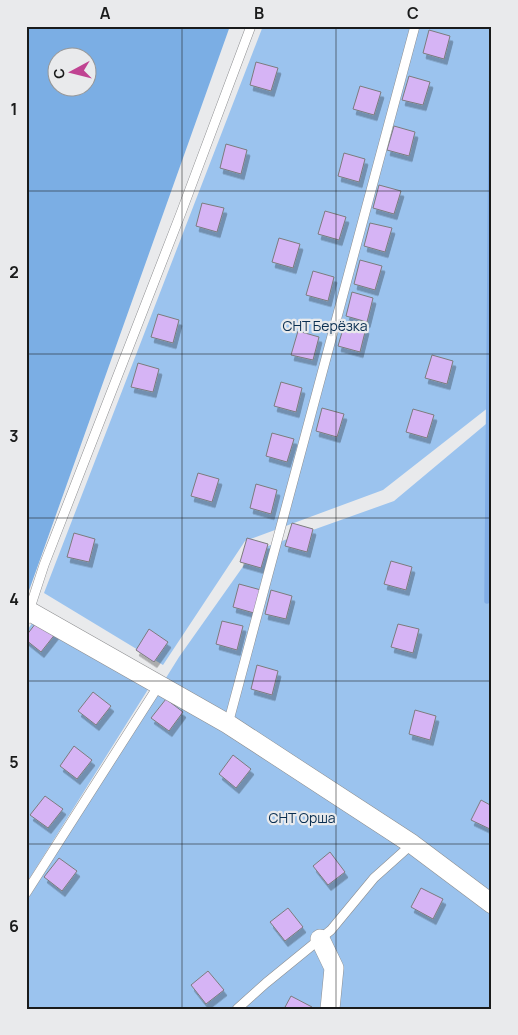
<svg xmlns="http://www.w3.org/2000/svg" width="518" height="1035" font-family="Manrope,sans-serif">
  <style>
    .green { fill: #9bc3ee }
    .forest { fill: #7baee4; fill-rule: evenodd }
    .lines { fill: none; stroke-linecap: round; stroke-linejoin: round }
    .stream { stroke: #81ade6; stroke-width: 5.5 }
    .building { fill: #d6b4f5; stroke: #7c7b7d; filter: url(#shadow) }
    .lane-casing { stroke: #8d8e90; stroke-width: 10 }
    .street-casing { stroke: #8d8e90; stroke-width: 20 }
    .lane { stroke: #fff; stroke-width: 9 }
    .street { stroke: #fff; stroke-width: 19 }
    .grid { fill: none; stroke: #1a1b1b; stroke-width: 1; stroke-opacity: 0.55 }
    .labels { text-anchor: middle; stroke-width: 4.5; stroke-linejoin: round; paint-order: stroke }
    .park-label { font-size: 14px; fill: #092e51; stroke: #e9eaec }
    .neatline { fill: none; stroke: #1a1b1b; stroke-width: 2 }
    .grid-label { font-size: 16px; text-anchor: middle; font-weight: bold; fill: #1a1b1b }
  </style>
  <defs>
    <filter id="shadow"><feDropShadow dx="3" dy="5.5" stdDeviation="0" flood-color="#0004"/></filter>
  </defs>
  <rect width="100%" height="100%" fill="#e9eaec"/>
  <path class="green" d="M263 26H492L489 407 383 490 245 541 163 665 44 593Z
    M492 419V1009H26V902L179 657 254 551 394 501Z
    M37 616 152 683 26 884V632Z"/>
  <path class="forest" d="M26 26H230L26 599ZM58 58H88V88H58Z"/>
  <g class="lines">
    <path class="stream" d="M487 601 492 31"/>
  </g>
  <path class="building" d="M429 30 450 36 444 59 423 53Z
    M256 62 278 68 271 91 250 85Z
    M409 76 430 82 423 105 402 100Z
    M360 86 381 92 374 115 353 109Z
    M394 126 415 132 409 156 387 150Z
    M226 144 247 150 241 174 220 168Z
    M344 153 365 159 359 182 338 176Z
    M379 185 401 191 394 214 373 208Z
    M202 203 224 208 217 232 196 226Z
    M325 211 346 217 339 240 318 234Z
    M370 223 392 228 385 252 364 246Z
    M279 238 300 244 293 268 272 262Z
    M360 260 382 266 375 290 354 284Z
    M313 271 334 277 328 301 306 295Z
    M352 292 373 298 367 322 346 316Z
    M158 314 179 320 173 343 151 337Z
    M345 322 366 328 360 352 338 346Z
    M298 331 319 337 313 360 291 355Z
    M432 355 453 361 447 384 425 378Z
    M138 363 159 369 153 392 131 387Z
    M281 382 302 388 296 412 274 406Z
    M322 408 344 414 337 437 316 431Z
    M413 409 434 415 427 438 406 432Z
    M272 433 294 439 287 462 266 456Z
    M198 473 219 479 212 502 191 496Z
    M256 484 277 490 271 514 250 508Z
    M292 523 313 529 307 552 285 546Z
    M74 533 95 539 89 562 67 557Z
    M247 538 268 544 261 568 240 562Z
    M391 561 412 567 406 590 384 584Z
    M239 584 261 590 254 613 233 607Z
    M271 590 292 596 286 619 265 614Z
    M39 619 56 633 41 652 26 640V636Z
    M222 621 243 626 237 650 216 644Z
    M398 624 419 629 413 653 391 647Z
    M149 629 168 642 154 662 136 650Z
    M257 665 278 671 272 695 251 689Z
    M93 692 111 706 96 725 78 711Z
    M166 699 183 712 169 731 151 718Z
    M415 710 436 716 430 740 409 734Z
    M74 746 92 760 77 779 60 766Z
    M233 755 251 769 236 788 219 774Z
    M45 796 63 809 48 828 30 815Z
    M481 800 492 806V830L471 820Z
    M330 852 345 872 328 885 313 866Z
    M59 858 77 871 62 891 44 877Z
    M421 888 443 899 433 919 411 907Z
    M288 908 303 927 285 941 270 922Z
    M208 971 224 990 206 1004 191 985Z
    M291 996 312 1007 311 1009H284Z"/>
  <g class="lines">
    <defs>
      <path id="lane" d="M29 611 44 565 181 213 251 26
        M228 724 415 26
        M26 893 159 685
        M237 1009 266 983 331 930 374 878 412 844"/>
      <path id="street" d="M26 614 29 611 228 724 412 844 492 904
        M320 939 334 968 330 1009"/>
    </defs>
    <use href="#lane" class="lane-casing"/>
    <use href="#street" class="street-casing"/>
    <use href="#lane" class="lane"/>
    <use href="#street" class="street"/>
  </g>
  <path class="grid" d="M182 26V1009M336 26V1009M26 191H492M26 354H492M26 518H492M26 681H492M26 844H492"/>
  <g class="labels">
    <g class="park-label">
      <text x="325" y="331">СНТ Берёзка</text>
      <text x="302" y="823">СНТ Орша</text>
    </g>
  </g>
  <rect width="518" height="1035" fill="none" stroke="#e9eaec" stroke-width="55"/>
  <g transform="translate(72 72) rotate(263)"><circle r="24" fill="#e9eaec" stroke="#969798"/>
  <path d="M0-4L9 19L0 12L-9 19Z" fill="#c04392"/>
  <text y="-8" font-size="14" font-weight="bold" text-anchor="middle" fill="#1a1b1b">С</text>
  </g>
  <rect x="28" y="28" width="462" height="980" class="neatline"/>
  <g class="grid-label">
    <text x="105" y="19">A</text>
    <text x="259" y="19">B</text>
    <text x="413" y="19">C</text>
    <text x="14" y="115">1</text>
    <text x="14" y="278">2</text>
    <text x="14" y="442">3</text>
    <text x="14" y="605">4</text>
    <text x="14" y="768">5</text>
    <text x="14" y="932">6</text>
  </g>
</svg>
